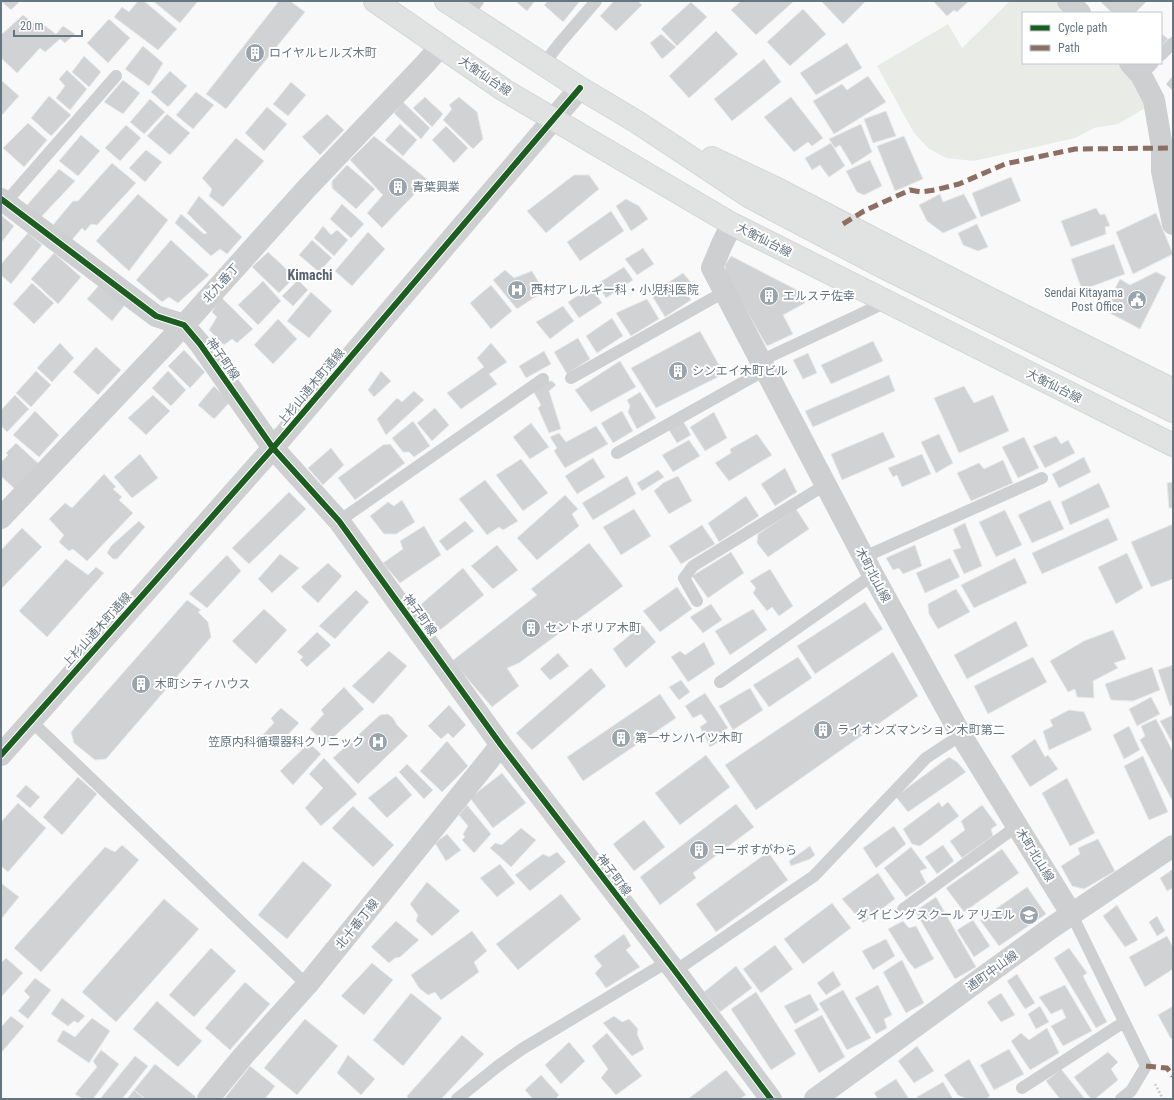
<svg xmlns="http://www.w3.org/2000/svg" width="1174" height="1100" font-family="'Roboto Condensed','Noto Sans JP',sans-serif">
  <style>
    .green { fill: #e8ebe6 }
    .building { fill: #d0d2d3; stroke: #e8e8e8 }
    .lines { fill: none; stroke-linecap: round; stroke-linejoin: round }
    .secondary-casing { stroke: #d5d6d7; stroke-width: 24 }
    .path { stroke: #cbcccd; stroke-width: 2.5; stroke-dasharray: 2 2; stroke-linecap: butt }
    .service { stroke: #cecfd0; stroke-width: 12 }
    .minor { stroke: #cecfd0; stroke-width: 22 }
    .tertiary { stroke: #cecfd0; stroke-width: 22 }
    .secondary { stroke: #e1e2e2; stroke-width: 22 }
    .quiet { stroke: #8d6e63; stroke-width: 5; stroke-dasharray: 10 5; stroke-linecap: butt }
    .cycleway-casing { stroke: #fff; stroke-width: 8 }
    .cycleway { stroke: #1b5e20; stroke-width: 6 }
    .labels { text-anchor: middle; stroke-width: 4; stroke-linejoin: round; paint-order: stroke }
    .poi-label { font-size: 12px; fill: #657683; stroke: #fff; text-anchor: start }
    .street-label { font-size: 12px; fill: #657683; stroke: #fff }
    .quarter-label { font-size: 14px; font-weight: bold; fill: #57646e; stroke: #fff }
  </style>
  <rect width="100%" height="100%" fill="#f9f9f9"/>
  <path class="green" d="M1010 1H1056L1068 13H1023V63H1119L1132 76 1147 107 1118 124 1094 128 1075 138 974 161 946 158 928 148 914 133 877 66 948 24 962 48Z"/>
  <path class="building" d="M1 1H20L11 10Z
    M138 1H144L177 29 158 50 114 17 122 7 129 12Z
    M153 1H198L180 23Z
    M279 1H290L305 12 226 109 206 94Z
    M515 1H535L527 11Z
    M548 1H580L563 22 544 5Z
    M614 1H638L642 5 616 31 600 16Z
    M741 1H792L793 2 756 35 731 10Z
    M821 1H866L843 24Z
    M933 1H969L957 12 954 10 947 16Z
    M1100 1H1147L1135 13H1112Z
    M691 2 707 17 677 46 661 29Z
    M803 9 826 34 790 66 767 42Z
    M23 15 40 29 44 25 56 34 63 26 75 34 65 43 60 39 45 52 40 48 17 73 1 58V35Z
    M109 19 130 38 108 63 87 43Z
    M716 31 738 54 689 98 669 76Z
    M1161 33 1168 39 1161 46Z
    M661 34 676 47 662 59 650 43Z
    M847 43 862 68 816 95 800 73Z
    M143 46 163 63 149 86 125 69Z
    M84 56 101 72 89 87 72 72Z
    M764 59 781 82 732 121 714 99Z
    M67 70 87 89 70 110 56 98 65 86 59 79Z
    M170 71 187 86 168 107 151 92Z
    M868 76 886 102 834 134 813 101 842 84 847 90Z
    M1173 76V91L1166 84Z
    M1 80 19 96 1 116Z
    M123 80 140 93 123 114 104 102Z
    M291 82 306 95 288 116 273 104Z
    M196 92 214 105 193 129 176 115Z
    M49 96 71 115 51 136 31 118Z
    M425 97 443 114 432 127 413 108Z
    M459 97 477 112 483 139 473 149 443 120 452 109 449 105Z
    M791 97 823 138 812 146 808 142 794 152 764 117Z
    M150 99 165 112 144 134 130 122Z
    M403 102 430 128 421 139 394 113Z
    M267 107 287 124 264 151 245 133Z
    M886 111 896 136 873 143 864 119Z
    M167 114 190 133 170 155 147 136Z
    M327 114 344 130 320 155 302 137Z
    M28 123 47 140 24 167 3 148Z
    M400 124 417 140 403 156 385 140Z
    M861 124 872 152 852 165 840 145 835 148 829 139Z
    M126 125 141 138 120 161 105 148Z
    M446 126 468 148 454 163 432 140Z
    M81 135 100 151 78 176 59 161Z
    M374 136 428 180 382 228 367 213 383 195 350 160Z
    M904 136 923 179 895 191 877 146Z
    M236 138 264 161 223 207 209 196 212 189 202 178Z
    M831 143 845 166 829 177 820 165 812 170 805 158Z
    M146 150 162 162 145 182 129 168Z
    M870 160 882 186 864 195 857 192 846 171Z
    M112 163 136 183 97 225 91 224 85 231 82 228 71 241 53 225 73 201H78Z
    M347 165 375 189 356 209 332 188V181Z
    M59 169 75 181 41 217 27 205Z
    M574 175H589L599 189 546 233 527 211Z
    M1011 177 1021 201 981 217 972 193Z
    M138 194 168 220 129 271 96 241Z
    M940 194 943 202 964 194 977 218 943 233 927 221 919 205Z
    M199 196 242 237 227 254 220 249 211 256 175 223 181 214 204 234 207 233 187 213Z
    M626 199 639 206 648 219 631 231 616 206Z
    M342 204 364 224 351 238 330 219Z
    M1096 208 1100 215 1105 214 1110 226 1105 227 1106 234 1071 247 1061 221Z
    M611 211 624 231 580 261 567 242Z
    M1156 213 1173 254 1133 274 1116 232Z
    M1 215 14 226 1 243Z
    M977 224 988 247 978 251 963 245 958 233Z
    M323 226 331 235 337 230 348 240 334 256 314 238Z
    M368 232 385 249 352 286 335 271Z
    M28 233 42 245 11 284 1 275V264Z
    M171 240 209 275 178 303 169 297 162 302 136 280Z
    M312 240 332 258 319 272 299 255Z
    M1114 244 1125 274 1082 290 1071 259Z
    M643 248 654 264 637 275 625 259Z
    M268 252 295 277 279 293 252 267Z
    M54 253 81 277 58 304 31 279Z
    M731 256 797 290 805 303 783 315 793 334 767 346 730 283 725 272V265Z
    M624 267 633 280 606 298 597 284Z
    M505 270 514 278 532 271 544 291 517 309 493 280Z
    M1156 272 1166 277 1140 329 1104 310 1120 279 1130 285Z
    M683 273 693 285 686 290 691 300 665 317 651 294Z
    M298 280 308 290 293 306 282 296Z
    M263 281 281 301 258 325 238 305Z
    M32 283 54 303 34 324 13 304Z
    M101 283 125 305 112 321 87 299Z
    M491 285 512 311 491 329 470 303Z
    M591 287 602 303 579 318 568 302Z
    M311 292 332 311 309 338 287 321Z
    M221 297 253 329 237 343 232 339 224 345 209 330 217 317 212 312Z
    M647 299 659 319 631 336 616 313Z
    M563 306 574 321 550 339 536 322Z
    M612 318 623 336 597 353 586 336Z
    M278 319 297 339 273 364 254 345Z
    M700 331 724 374 656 408 631 368Z
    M578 338 590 359 567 374 554 352Z
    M873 341 883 361 831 384 821 365Z
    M60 343 74 358 52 382 37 368Z
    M491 343 507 362 489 374 497 384 461 409 447 393 484 367 477 358Z
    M96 347 121 370 98 395 73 372Z
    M184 350 205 372 190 388 168 366Z
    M544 351 551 364 526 378 519 366Z
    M808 353 817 373 803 379 793 360Z
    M620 361 636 387 591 412 575 390Z
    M36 371 51 385 31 407 16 393Z
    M168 371 186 390 171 406 152 388Z
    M381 371 391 381 374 397 368 390Z
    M889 375 895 391 813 427 805 411Z
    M546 381H552L556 385 549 391 561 429 549 433 538 408 541 405 532 389Z
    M214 386 230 402 214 419 198 405Z
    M964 386 974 403 993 395 1009 431 959 453 934 398Z
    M414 391 424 400 386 435 377 419 397 398 402 402Z
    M640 392 656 418 637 429 628 412 630 406 627 400Z
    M15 395 29 409 7 432 1 426V410Z
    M153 395 170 411 146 435 128 418Z
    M435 408 449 425 432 441 417 423Z
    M35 411 59 435 39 457 13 435Z
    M622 411 633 431 613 443 601 423Z
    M714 412 727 438 705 451 690 427Z
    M413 421 430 446 414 457 409 452H403L392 438Z
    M683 421 691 435 677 443 669 430Z
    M531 423 549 447 530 459 513 437Z
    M596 426 608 444 565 468 554 451 557 448 550 437 559 433 566 442Z
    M883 432 895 457 842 480 831 454Z
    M757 434 772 455 729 481 715 463 731 453 730 449Z
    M939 434 953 463 936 473 921 442Z
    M1056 436 1061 444 1068 440 1075 453 1045 468 1033 446Z
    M1024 437 1039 468 1018 478 1002 447Z
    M689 440 700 456 673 472 662 455Z
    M16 443 41 466 17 491 1 476V462L8 455 6 453Z
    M390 444 405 463 355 500 338 478 383 445Z
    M331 448 344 465 323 485 308 468Z
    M140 454 158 478 132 498 114 477Z
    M922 454 931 474 902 487 897 475 893 477 888 468Z
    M1084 457 1091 472 1059 488 1052 474Z
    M593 458 605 477 577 494 565 476Z
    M521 459 548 493 523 511 496 475Z
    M1003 460 1013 483 971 501 957 473 979 463 984 469Z
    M785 468 797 492 775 506 761 484Z
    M658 470 664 477 642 491 637 483Z
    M104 474 116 487 113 489 122 497 119 500 133 513 87 561 73 549 69 551 59 542 64 535 49 519 65 503 72 508Z
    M627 476 636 494 593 520 582 503Z
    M678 476 692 501 669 514 654 491 663 483Z
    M485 480 518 521 503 530 499 527 487 535 459 499Z
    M1173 482V508H1169L1167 483Z
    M1099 483 1110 507 1070 525 1061 502Z
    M289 492 306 509 249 564 232 548Z
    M565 495 578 509 572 514 579 526 537 560 517 538Z
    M746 496 759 516 719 542 708 523Z
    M402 500 415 522 396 534H384L370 516 388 502 394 506Z
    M1050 500 1064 529 1032 543 1018 515Z
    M634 509 651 536 621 555 603 527Z
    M796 509 809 529 768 557 757 543 758 534Z
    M1005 510 1022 545 996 557 979 522Z
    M1108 518 1118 540 1042 574 1032 553Z
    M139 521 145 527 117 559H113L107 553 111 546Z
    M465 521 474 531 447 551 439 541Z
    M965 523 982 566 964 574 953 550 961 548 953 529Z
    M1173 524V579L1151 587 1131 542Z
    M702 525 715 544 681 564 669 546Z
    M424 526 441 555 400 583 383 563 403 549 400 541Z
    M22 528 42 547 1 589V550Z
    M589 543 623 586 519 663 507 668 519 686 492 707 452 661 537 595 531 589Z
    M497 545 518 570 493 589 471 566Z
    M915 545 922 566 903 574 899 568 893 570 886 558Z
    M731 552 744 573 708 598 692 576Z
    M1127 553 1143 588 1116 604 1098 567Z
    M280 554 299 568 272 593 258 579Z
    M227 555 241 571 207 608 189 594Z
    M950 558 960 577 925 593 916 573Z
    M1015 558 1027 583 974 608 961 585Z
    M66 559 88 575 96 567 104 573 47 637 19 611Z
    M328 563 342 576 318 603 301 587Z
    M463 568 484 595 440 630 419 606Z
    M770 569 793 606 779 616 772 607 767 611 753 593 756 588 750 581Z
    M677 587 692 609 660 632 643 611Z
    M956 589 970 612 938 629 929 614 928 604Z
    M356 590 369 602 335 639 319 626Z
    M187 600 201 610 198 612 208 622 211 637 106 759 95 760 74 743 71 732Z
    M865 602 883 629 815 674 797 646Z
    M711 604 722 620 703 633 690 617Z
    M264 609 287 630 256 664 232 641Z
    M753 609 767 630 730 655 715 631Z
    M1016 621 1028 646 967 679 954 655Z
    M642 625 656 642 626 668 613 649Z
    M1113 630 1126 659 1114 663 1118 668 1093 681 1094 698 1077 697 1075 689 1068 692 1050 661 1084 641Z
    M317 632 331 645 307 667 300 660 303 657 297 652Z
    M704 642 715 664 688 682 671 657 680 651 685 655Z
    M389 651 407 666 373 704 352 686Z
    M893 652 918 696 756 810 725 765Z
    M558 653 569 666 550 680 540 669Z
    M798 657 812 678 769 707 753 685Z
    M1033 657 1047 682 988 714 974 686Z
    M1173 665V705L1170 706 1158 670Z
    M1152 667 1160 690 1133 701 1111 700 1105 684Z
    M591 668 606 686 532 750 516 733Z
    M681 680 690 692 679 700 669 687Z
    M344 687 364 709 326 744 310 729 324 714 321 710Z
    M750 688 763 710 733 730 719 706Z
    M705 693 728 728 722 732 724 739 710 747 700 727 707 722 701 714 693 718 685 706Z
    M660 694 676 718 583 781 567 757Z
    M1151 697 1160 714 1137 726 1129 709Z
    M449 705 466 725 453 738 448 733 441 739 428 726Z
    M281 708 299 723 280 743 276 741 268 749 258 740 274 723 271 718Z
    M1069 710 1084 712 1092 730 1049 750 1043 731 1053 726 1050 720Z
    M388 714 393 718 397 725 408 736 358 784 333 758 380 715Z
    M1173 715V744L1160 721Z
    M1156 719 1173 752V802L1140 740 1145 736 1141 726Z
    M1129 726 1140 750 1124 759 1113 735Z
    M1035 739 1045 757 1048 755 1058 769 1030 787 1011 756Z
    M447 741 468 766 442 792 420 771Z
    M309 743 321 754 293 785 280 771Z
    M706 755 730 787 680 825 655 793Z
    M1143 756 1168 812 1149 820 1124 766Z
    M949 757 957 762 966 772 908 812 896 797 907 788Z
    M324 758 357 794 321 826 305 808 323 788 309 774Z
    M407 764 433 790 424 799 399 772Z
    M502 773 526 803 493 828 470 798Z
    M396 776 412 795 387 818 368 798Z
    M78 777 97 794 62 835 43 817Z
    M1067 778 1095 833 1070 846 1042 793Z
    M26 785 40 797 30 808 16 796Z
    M939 802 942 807 948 802 959 816 920 846 912 844 903 829Z
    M18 803 46 828 8 872 1 866V822Z
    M736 804 754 827 693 873 696 878 660 905 640 877Z
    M467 805 491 834 474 853 462 840 465 837 463 834 468 826 459 815Z
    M982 805 997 825 991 829 993 836 962 858 950 841 965 830 961 821Z
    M353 806 394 845 373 867 332 828Z
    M644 820 665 847 634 871 613 844Z
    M894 826 906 844 876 868 863 848Z
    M521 828 536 840 511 867 490 848 495 843 502 845Z
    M447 834 461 850 446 861 435 843Z
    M1098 839 1115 871 1084 889 1072 886 1061 866 1080 854 1078 848Z
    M122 845 139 860 41 972 14 948 105 847 115 852Z
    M943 845 954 861 937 874 925 857Z
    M810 846 815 855 810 859 791 866 789 861Z
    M911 847 927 868 920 871 926 883 906 897 884 868Z
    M1002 849 1019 873 964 912 946 888Z
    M557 852 566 862 530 891 515 875 543 854 549 857Z
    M768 852 788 880 716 932 696 904Z
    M303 861 332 885 287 939 258 915Z
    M500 864 515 883 497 897 480 878Z
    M1173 869V888L1167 891 1160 878Z
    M878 873 895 899 863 923 842 899Z
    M427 882 460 911 432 936 416 921 418 915 410 904Z
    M1 883 19 897 1 919Z
    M1027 887 1046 914 999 946 980 920Z
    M561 894 581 919 518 970 496 944Z
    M936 897 976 967 955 979 915 911Z
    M164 899 199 929 116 1022 82 992Z
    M832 903 851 928 803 964 784 939Z
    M1117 905 1138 940 1125 947 1103 916Z
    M1157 916 1165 931 1157 936 1149 922Z
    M973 920 990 946 974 957 957 930Z
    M396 921 419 940 400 957 395 958 389 963 371 947Z
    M903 921 909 928 916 926 934 959 915 969 908 961 888 929Z
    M472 931 487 951 474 962 479 972 441 1000 435 992 428 995 419 988 411 975Z
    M624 934 631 946 626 950 640 967 606 988 595 973 602 966 594 956Z
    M1167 936 1173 947V969L1145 987 1129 957Z
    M886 939 895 956 873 970 862 951Z
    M775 945 793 969 761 993 743 969Z
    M211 948 236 971 194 1017 169 995Z
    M1069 948 1087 973 1083 976 1107 1022 1096 1028 1054 958Z
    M6 958 23 973 1 997V963Z
    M902 960 924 1003 906 1013 883 972Z
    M372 963 393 980 364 1015 341 996Z
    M736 966 752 988 720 1012 704 992Z
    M833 971 841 985 826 995 817 983Z
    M1017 974 1035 1003 1025 1009 1007 981Z
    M35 978 51 990 28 1019 18 1011 30 997 24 991Z
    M245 982 270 1004 230 1050 205 1028Z
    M878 985 892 1015 884 1019 887 1028 876 1034 855 998Z
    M1065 985 1092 1031 1063 1046 1051 1026 1066 1018 1062 1009 1051 1014 1039 997Z
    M843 990 871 1038 847 1050 819 1003Z
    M756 992 796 1054 771 1070 731 1009Z
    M411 993 442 1018 403 1066 373 1040Z
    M1001 993 1015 1015 1001 1022 987 1002Z
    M810 994 819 1010 795 1024 784 1006Z
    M62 998 85 1016 78 1023 74 1021 68 1026 51 1014Z
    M157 1001 202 1041 178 1067 133 1029Z
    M1040 1006 1049 1022 1036 1029 1028 1014Z
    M1173 1006V1038L1171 1039 1158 1015Z
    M822 1015 845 1057 819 1073 794 1030Z
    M11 1016 24 1026 1 1053V1027Z
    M614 1016 622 1022 629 1019 638 1029 637 1034 644 1049 632 1056 603 1023Z
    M92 1018 110 1031 89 1063 57 1041 63 1030 75 1037Z
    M305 1019 338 1046 297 1095 264 1068Z
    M1047 1028 1059 1053 1030 1070 1011 1041 1021 1033 1029 1040Z
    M607 1033 642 1076 616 1095 601 1078 608 1069 592 1046Z
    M462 1035 484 1054 441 1099H408L407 1096Z
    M569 1042 585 1061 561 1084 545 1065Z
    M917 1046 934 1071 914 1083 898 1061Z
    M1009 1049 1024 1074 994 1090 980 1065Z
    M101 1050 119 1064 93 1099H83L75 1094 97 1067 93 1061Z
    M1108 1052 1118 1062 1111 1069 1118 1080 1095 1099H1091L1074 1077Z
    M348 1055 375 1079 361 1095 337 1073Z
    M135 1056 148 1066 122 1099H100Z
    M969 1059 990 1096 986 1099H967L958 1095 944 1075Z
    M155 1064 196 1097 195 1099H145L134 1090Z
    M250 1066 275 1086 265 1099H224Z
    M1061 1069 1085 1099H1060L1046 1081Z
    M726 1070 746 1095 740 1099H688Z
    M541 1075 559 1095 555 1099H533L525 1090Z
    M896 1079 909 1099H878L874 1093Z
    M943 1082 953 1099H918L917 1097Z
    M134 1090 145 1099H127Z"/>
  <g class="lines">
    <defs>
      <path id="secondary" d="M375 1 504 90 732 224 1173 445
        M446 1 580 88 637 122 750 197 881 266 1173 411
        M712 158 773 187 986 297 1173 390"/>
    </defs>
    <use href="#secondary" class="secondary-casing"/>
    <path class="path" d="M1155 1084 1163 1099"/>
    <path class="service" d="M467 15 478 1
      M1161 55 1173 43
      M543 65 559 44 596 1
      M1141 75 1153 63
      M5 203 116 76
      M760 361 861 314 886 302
      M571 378 724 292
      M617 453 765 370
      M339 521 543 379
      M864 557 1042 478
      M697 601 684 578 693 566 825 485
      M720 682 873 575
      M31 721 307 985
      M903 909 1017 826
      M1072 915 1146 1066 1131 1091 1121 1099
      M675 971 814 876 926 758 961 735
      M1022 1088 1124 1022
      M457 1099 498 1066 522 1049 667 962"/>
    <path class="minor" d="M1068 1 1080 13
      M1130 63 1141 75 1154 100 1162 147V171L1173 224
      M1 199 156 316 184 325 200 344 273 448 339 521 501 745 675 971 771 1099
      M732 224 722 244 712 268 873 575 961 735 1072 915
      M1 518 184 325 307 188 424 65 440 47
      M208 1099 244 1055 307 985 501 745"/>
    <path class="tertiary" d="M1 755 273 448 580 88
      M815 1099 1051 928 1173 846"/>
    <use href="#secondary" class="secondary"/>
    <path class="quiet" d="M843 224 864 211 910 190 921 192 935 190 959 184 1005 164 1075 149 1173 148
      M1146 1066 1167 1068 1173 1076"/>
    <defs>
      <path id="cycleway" d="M1 199 156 316 184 325 200 344 273 448 339 521 501 745 675 971 771 1099
        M1 755 273 448 580 88"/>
    </defs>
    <use href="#cycleway" class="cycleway-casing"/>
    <use href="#cycleway" class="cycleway"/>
  </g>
  <defs>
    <symbol id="building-disc" viewBox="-11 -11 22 22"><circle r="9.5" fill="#99a4ac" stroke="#fff"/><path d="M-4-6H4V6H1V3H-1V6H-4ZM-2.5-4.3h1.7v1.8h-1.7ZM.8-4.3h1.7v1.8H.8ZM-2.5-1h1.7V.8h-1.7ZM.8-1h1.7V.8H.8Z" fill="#fff"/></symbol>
    <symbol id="hospital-disc" viewBox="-11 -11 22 22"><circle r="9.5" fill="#99a4ac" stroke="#fff"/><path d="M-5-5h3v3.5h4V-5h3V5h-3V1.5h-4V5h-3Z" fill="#fff"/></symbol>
    <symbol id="civic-disc" viewBox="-11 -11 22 22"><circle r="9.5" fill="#99a4ac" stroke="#fff"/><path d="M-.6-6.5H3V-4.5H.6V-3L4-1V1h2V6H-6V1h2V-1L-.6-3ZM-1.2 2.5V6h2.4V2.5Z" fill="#fff"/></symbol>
    <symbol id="school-disc" viewBox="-11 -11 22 22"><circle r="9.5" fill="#99a4ac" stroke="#fff"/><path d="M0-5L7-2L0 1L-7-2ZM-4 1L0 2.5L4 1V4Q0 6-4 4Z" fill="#fff"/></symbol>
  </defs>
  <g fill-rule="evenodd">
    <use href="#building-disc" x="244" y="42" width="22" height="22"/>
    <use href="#building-disc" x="387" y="176" width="22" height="22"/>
    <use href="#hospital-disc" x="506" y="279" width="22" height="22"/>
    <use href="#building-disc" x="758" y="285" width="22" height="22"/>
    <use href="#civic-disc" x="1126" y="289" width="22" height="22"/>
    <use href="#building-disc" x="667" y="360" width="22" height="22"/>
    <use href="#building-disc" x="520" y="617" width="22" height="22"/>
    <use href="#building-disc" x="130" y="673" width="22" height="22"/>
    <use href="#building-disc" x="812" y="719" width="22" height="22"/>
    <use href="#building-disc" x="610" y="727" width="22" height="22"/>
    <use href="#hospital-disc" x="367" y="731" width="22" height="22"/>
    <use href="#building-disc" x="688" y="839" width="22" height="22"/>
    <use href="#school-disc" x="1018" y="904" width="22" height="22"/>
  </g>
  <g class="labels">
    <g class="poi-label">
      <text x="269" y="57">ロイヤルヒルズ木町</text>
      <text x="412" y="191">青葉興業</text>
      <text x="531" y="294">西村アレルギー科・小児科医院</text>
      <text x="1123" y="297" text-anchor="end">Sendai Kitayama<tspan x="1123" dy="14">Post Office</tspan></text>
      <text x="783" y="300">エルステ佐幸</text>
      <text x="692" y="375">シンエイ木町ビル</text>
      <text x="545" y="632">セントポリア木町</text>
      <text x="155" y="688">木町シティハウス</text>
      <text x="837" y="734">ライオンズマンション木町第二</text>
      <text x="635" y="742">第一サンハイツ木町</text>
      <text x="364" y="746" text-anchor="end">笠原内科循環器科クリニック</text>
      <text x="713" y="854">コーポすがわら</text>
      <text x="1015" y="919" text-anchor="end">ダイビングスクール アリエル</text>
    </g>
    <g class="street-label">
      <text transform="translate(485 76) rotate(34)" y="4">大衡仙台線</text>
      <text transform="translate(764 240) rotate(27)" y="4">大衡仙台線</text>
      <text transform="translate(221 283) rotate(-48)" y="4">北九番丁</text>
      <text transform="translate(223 359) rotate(55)" y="4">神子町線</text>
      <text transform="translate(1054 386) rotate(27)" y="4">大衡仙台線</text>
      <text transform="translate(311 387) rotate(-50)" y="4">上杉山通木町通線</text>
      <text transform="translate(873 575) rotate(62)" y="4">木町北山線</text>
      <text transform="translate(420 615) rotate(54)" y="4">神子町線</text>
      <text transform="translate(97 630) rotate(-48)" y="4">上杉山通木町通線</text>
      <text transform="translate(1035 855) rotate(58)" y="4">木町北山線</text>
      <text transform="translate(614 875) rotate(53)" y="4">神子町線</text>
      <text transform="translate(357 924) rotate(-51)" y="4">北十番丁線</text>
      <text transform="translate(992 971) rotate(-36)" y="4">通町中山線</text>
    </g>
    <g class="quarter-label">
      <text x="310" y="280">Kimachi</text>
    </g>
  </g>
  <rect width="1174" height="1100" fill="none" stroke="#657683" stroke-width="4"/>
  <rect x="1022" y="12" width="140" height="52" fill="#ffffff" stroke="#c1c8cd"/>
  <rect x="1030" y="25" width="20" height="6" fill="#1b5e20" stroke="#c1c8cd"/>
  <text x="1058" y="32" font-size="12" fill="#657683">Cycle path</text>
  <rect x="1030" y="45" width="20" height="6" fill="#8d6e63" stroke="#c1c8cd"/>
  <text x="1058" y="52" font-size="12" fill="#657683">Path</text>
  <path d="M14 30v6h68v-6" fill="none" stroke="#657683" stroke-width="2"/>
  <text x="20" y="30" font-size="12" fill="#657683" stroke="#ffffff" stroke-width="3" paint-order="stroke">20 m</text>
</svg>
